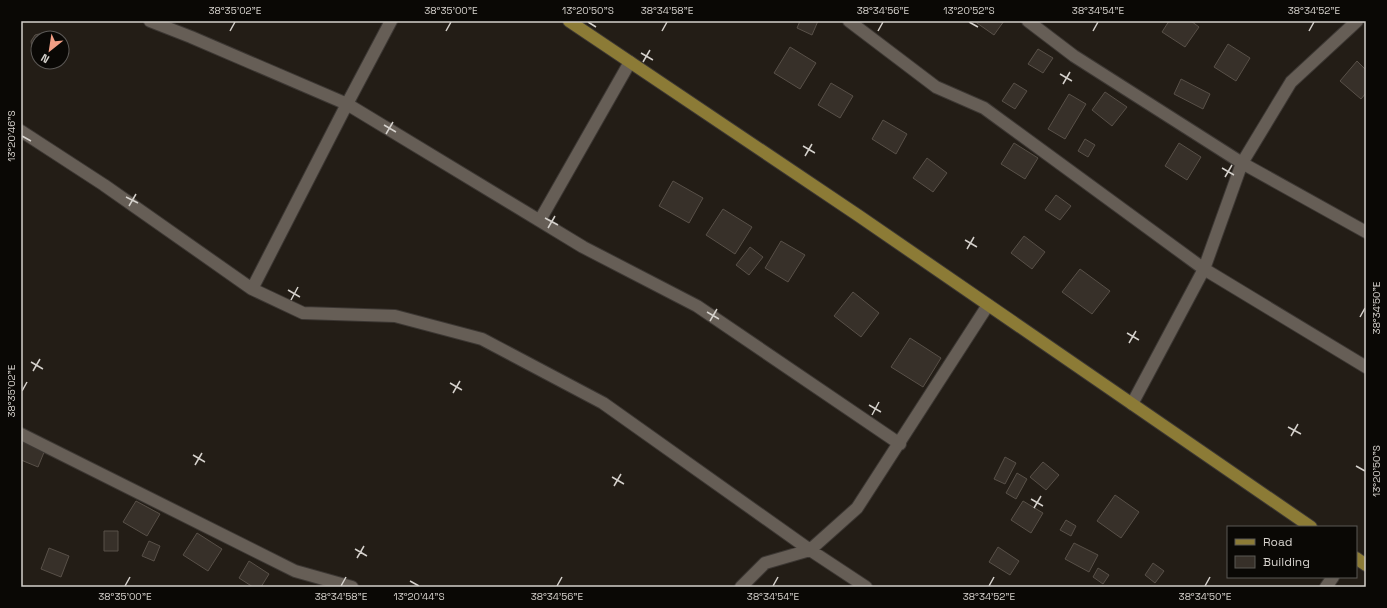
<svg xmlns="http://www.w3.org/2000/svg" width="1387" height="608" font-family="'Space Grotesk',sans-serif">
  <style>
    .building { fill: #373029; stroke: #585048 }
    .lines { fill: none; stroke-linecap: round; stroke-linejoin: round }
    .minor-casing { stroke: #3c3733; stroke-width: 14 }
    .major-casing { stroke: #3c3733; stroke-width: 14 }
    .minor { stroke: #665e56; stroke-width: 12 }
    .major { stroke: #8c7b36; stroke-width: 12 }
    .ticks { fill: none; stroke: #d5d1cc; stroke-width: 1.5 }
    .neatline { fill: none; stroke: #d5d1cc; stroke-width: 1.5 }
    .ticks-label { font-size: 10px; text-anchor: middle; fill: #d5d1cc }
  </style>
  <rect width="100%" height="100%" fill="#231d16"/>
  <path class="building" d="M800 21H818L812 35 797 28Z
    M974 21H1004L994 35Z
    M1169 21H1191L1199 27 1185 47 1162 32Z
    M39 34H44L48 38H38V52L32 48 31 41 35 35Z
    M1228 44 1250 58 1236 81 1214 67Z
    M790 47 816 63 800 89 774 73Z
    M1038 49 1053 58 1043 73 1028 64Z
    M1357 61 1366 70V93L1361 99 1340 81Z
    M1181 79 1210 94 1203 109 1174 94Z
    M831 83 853 96 840 118 818 105Z
    M1014 83 1027 91 1015 109 1002 101Z
    M1105 92 1127 107 1112 126 1092 110Z
    M1069 94 1086 104 1065 139 1048 129Z
    M883 120 907 134 896 154 872 139Z
    M1085 139 1095 145 1088 157 1078 151Z
    M1014 143 1038 158 1025 179 1001 164Z
    M1179 143 1201 157 1187 180 1165 166Z
    M927 158 947 173 933 192 913 178Z
    M673 181 703 198 689 223 659 206Z
    M1056 195 1071 206 1060 220 1045 210Z
    M723 209 752 227 735 254 706 235Z
    M1024 236 1045 252 1032 269 1011 253Z
    M781 241 805 255 788 282 765 268Z
    M750 247 763 257 749 275 736 265Z
    M1080 269 1110 291 1092 314 1062 292Z
    M853 292 879 313 861 337 834 316Z
    M910 338 941 358 923 387 891 367Z
    M25 436 47 445 38 467 21 460V447Z
    M1005 457 1016 463 1005 484 994 479Z
    M1043 462 1059 475 1046 490 1030 477Z
    M1017 473 1027 479 1016 499 1006 493Z
    M1115 495 1139 512 1121 538 1097 521Z
    M136 501 160 514 147 536 123 522Z
    M1023 501 1043 513 1031 533 1011 520Z
    M1066 520 1076 526 1071 536 1060 530Z
    M104 531H118V551H104Z
    M197 533 222 549 208 571 183 555Z
    M149 541 160 546 154 561 142 556Z
    M1074 543 1098 555 1089 572 1065 559Z
    M998 547 1019 561 1010 575 989 562Z
    M49 548 69 556 61 577 41 569Z
    M249 561 269 574 261 587H253L239 578Z
    M1153 563 1164 571 1155 583 1145 575Z
    M1098 568 1109 575 1103 584 1093 577Z"/>
  <g class="lines">
    <defs>
      <path id="minor" d="M150 21 191 37 347 104 583 247 697 306 900 444
        M391 21 347 104 252 289 303 313 395 316 482 339 603 403 810 550 866 587
        M849 21 936 87 984 108 1204 269 1366 367
        M1028 21 1074 56 1242 163 1366 232
        M21 131 104 185 252 289
        M540 220 630 62
        M1132 404 1204 269 1242 163 1291 82 1357 21
        M21 434 295 571 352 587
        M741 587 765 563 810 550 857 508 988 305
        M1326 587 1333 577"/>
      <path id="major" d="M569 21 859 216 1311 527
        M1356 558 1366 565"/>
    </defs>
    <use href="#minor" class="minor-casing"/>
    <use href="#major" class="major-casing"/>
    <use href="#minor" class="minor"/>
    <use href="#major" class="major"/>
  </g>
  <path class="ticks" d="M588 22 596 27M969 22 978 27M230 31 235 22M446 31 451 22M662 31 667 22M878 31 883 22M1093 31 1098 22M1309 31 1314 22M641 53 653 60M643 62 650 50M1060 74 1072 81M1063 84 1070 72M384 125 396 132M386 134 393 122M22 136 31 141M803 146 815 153M805 156 812 144M1222 168 1234 175M1225 177 1232 165M126 197 138 203M129 206 136 194M545 218 558 225M548 228 555 216M965 240 977 247M967 249 974 237M288 290 300 297M291 300 298 287M707 312 719 319M1360 317 1365 308M710 321 717 309M1127 333 1139 340M1129 343 1136 331M31 362 43 369M33 371 40 359M450 383 462 390M22 391 27 382M453 393 460 381M869 405 881 412M872 415 879 402M1288 427 1301 434M1291 436 1298 424M193 455 205 462M195 465 202 453M1356 466 1365 471M612 477 624 484M614 486 621 474M1031 499 1043 506M1034 508 1041 496M355 549 367 556M357 558 364 546M410 581 419 586M125 586 130 577M341 586 346 577M557 586 562 577M773 586 778 577M989 586 994 577M1205 586 1210 577"/>
  <rect width="1387" height="608" fill="none" stroke="#0a0805" stroke-width="44"/>
  <rect x="1227" y="526" width="130" height="52" fill="#0a0805" stroke="#5b5855"/>
  <rect x="1235" y="539" width="20" height="6" fill="#8c7b36" stroke="#5b5855"/>
  <text x="1263" y="546" font-size="12" fill="#d5d1cc">Road</text>
  <rect x="1235" y="556" width="20" height="12" fill="#373029" stroke="#5b5855"/>
  <text x="1263" y="566" font-size="12" fill="#d5d1cc">Building</text>
  <g transform="translate(50 50) rotate(210)"><circle r="19" fill="#0a0805" stroke="#5b5855"/>
  <path d="M0-3L7 15L0 10L-7 15Z" fill="#f39f85"/>
  <text y="-6" font-size="11" font-weight="bold" text-anchor="middle" fill="#d5d1cc">N</text>
  </g>
  <rect x="22" y="22" width="1343" height="564" class="neatline"/>
  <g class="ticks-label">
    <text x="235" y="14">38°35'02"E</text>
    <text x="451" y="14">38°35'00"E</text>
    <text x="588" y="14">13°20'50"S</text>
    <text x="667" y="14">38°34'58"E</text>
    <text x="883" y="14">38°34'56"E</text>
    <text x="969" y="14">13°20'52"S</text>
    <text x="1098" y="14">38°34'54"E</text>
    <text x="1314" y="14">38°34'52"E</text>
    <text transform="translate(11 136) rotate(-90)" y="4">13°20'46"S</text>
    <text transform="translate(1376 308) rotate(-90)" y="4">38°34'50"E</text>
    <text transform="translate(11 391) rotate(-90)" y="4">38°35'02"E</text>
    <text transform="translate(1376 471) rotate(-90)" y="4">13°20'50"S</text>
    <text x="125" y="600">38°35'00"E</text>
    <text x="341" y="600">38°34'58"E</text>
    <text x="419" y="600">13°20'44"S</text>
    <text x="557" y="600">38°34'56"E</text>
    <text x="773" y="600">38°34'54"E</text>
    <text x="989" y="600">38°34'52"E</text>
    <text x="1205" y="600">38°34'50"E</text>
  </g>
</svg>
